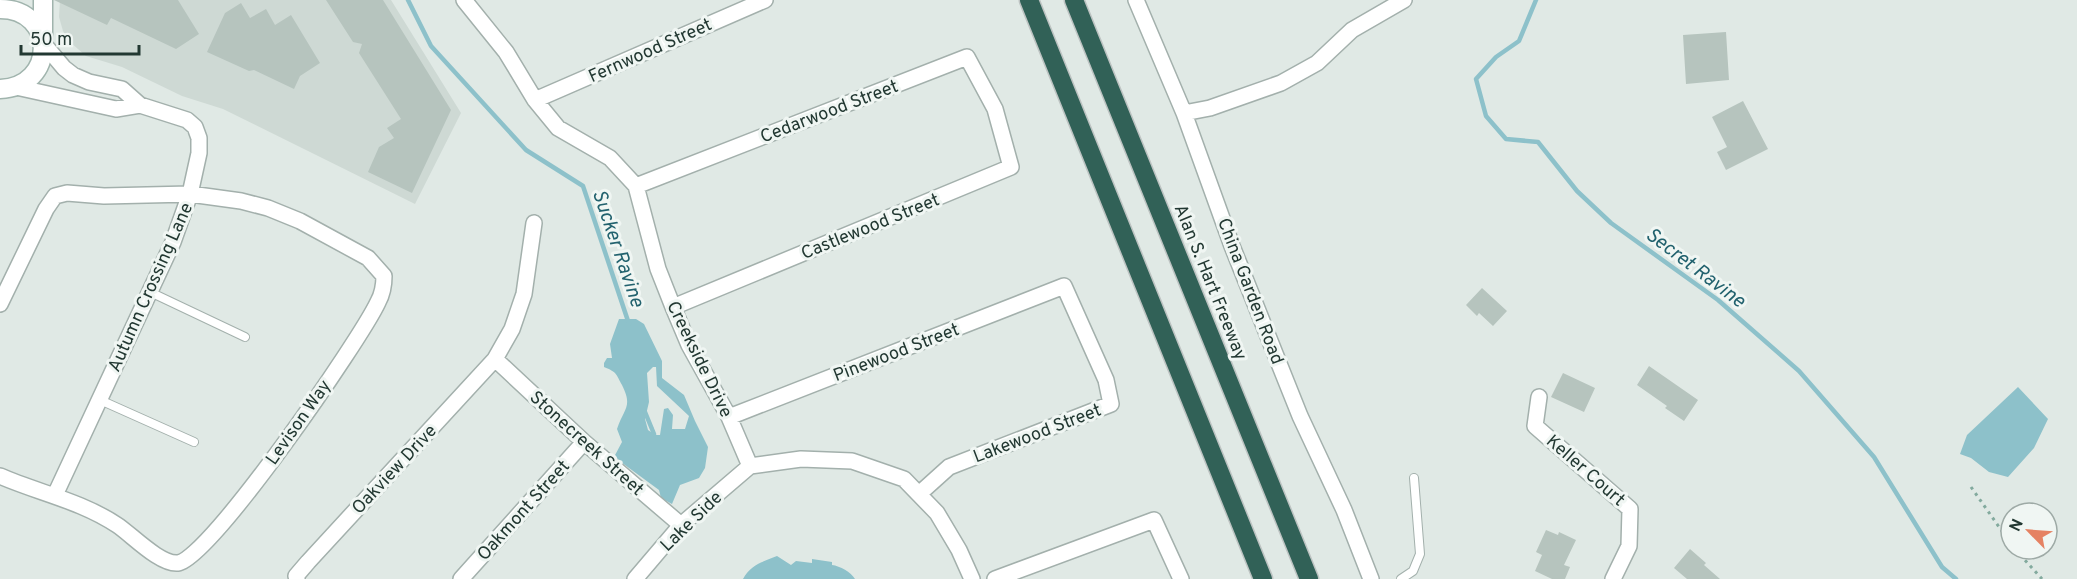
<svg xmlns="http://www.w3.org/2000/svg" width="2077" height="579" font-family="Overpass,sans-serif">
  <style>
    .built { fill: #ced9d4 }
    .water { fill: #8dc1ca; fill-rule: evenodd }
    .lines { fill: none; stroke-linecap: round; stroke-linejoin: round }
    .stream { stroke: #8dc1ca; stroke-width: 4.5 }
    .building { fill: #b6c4be }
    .service-casing { stroke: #a3b0ac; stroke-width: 10 }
    .minor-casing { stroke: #a3b0ac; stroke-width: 18 }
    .secondary-casing { stroke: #a0b4ad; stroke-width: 21 }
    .motorway-casing { stroke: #bdc3c2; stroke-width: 21 }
    .path { stroke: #83aa9e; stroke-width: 3; stroke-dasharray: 3 4.5; stroke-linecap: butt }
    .service { stroke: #fff; stroke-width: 8 }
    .minor { stroke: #fff; stroke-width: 15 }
    .secondary { stroke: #fff; stroke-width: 18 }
    .motorway { stroke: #316157; stroke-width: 18 }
    .labels { text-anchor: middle; stroke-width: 6; stroke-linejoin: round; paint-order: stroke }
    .street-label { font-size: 18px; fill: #223832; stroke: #f0f6f3 }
    .water-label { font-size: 20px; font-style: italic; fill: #22626e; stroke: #f0f6f3 }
  </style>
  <rect width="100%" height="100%" fill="#e0e9e5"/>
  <path class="built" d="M60 0H391L461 113 415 204 223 109 182 96 122 67 86 56 70 42 63 31 59 17Z"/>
  <path class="water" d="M619 319H636L644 324 662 361V378L684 395 695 421 708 447 705 468 699 478 680 485 672 504 661 498 659 490 614 457 622 442 617 429C624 408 633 407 622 385 616 374 617 372 604 367V363L607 358H612L610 344ZM653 367H656L657 386 689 416 685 429H672L673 415 668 408 664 409 660 435H656L653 427 651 432 648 430 645 419 649 402 647 373Z
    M2018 387 2048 419 2034 448 2008 477 1989 472 1971 458 1960 454 1967 435Z
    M777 556 791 565 796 561 812 563V559L832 562V565C840 566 851 572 855 579H743C751 564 763 562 777 556Z"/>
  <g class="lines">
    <path class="stream" d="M408 0 431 46 526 150 583 186 629 324
      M1536 0 1519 41 1496 57 1476 79 1486 116 1506 139 1538 142 1577 191 1611 223 1718 300 1799 371 1874 457 1942 567 1956 579
      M645 412 654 434"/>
  </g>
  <path class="building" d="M54 0H178L199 34 176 49 111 18 107 25Z
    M326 0H383L451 110 412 193 368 172 379 147 394 138 387 128 401 119 359 53 362 44 353 42Z
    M241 3 250 18 266 9 275 25 291 15 320 63 300 76 294 89 254 70 249 71 207 52 225 13Z
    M1726 32 1729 80 1686 84 1683 35Z
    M1743 101 1768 149 1726 170 1717 152 1727 147 1712 117Z
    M1482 288 1507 311 1493 326 1479 313 1477 316 1466 305Z
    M1649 366 1698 400 1684 421 1665 408 1667 406 1637 385Z
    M1563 373 1595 388 1584 412 1551 397Z
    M1546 530 1558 535 1559 532 1576 540 1564 565 1570 567 1565 579H1552L1535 571 1542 555 1536 552Z
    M1690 549 1706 563 1704 565 1720 579H1687L1674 568Z"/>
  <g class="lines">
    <defs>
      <path id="service" d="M150 292 245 337
        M100 400 194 442
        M1401 579 1413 571 1420 554 1414 478"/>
      <path id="minor" d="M464 0 506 52 535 100 558 128 610 158 636 186 658 269 673 307 689 345 729 417 750 466
        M1136 0 1184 113 1232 246 1300 416 1344 510 1371 579
        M43 43 64 68 73 75 89 82 122 89 140 105 187 120 195 127 199 138V153L190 194 173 242 55 495
        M16 87 116 109 140 105
        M535 100 765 0
        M1184 113 1210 108 1281 83 1317 63 1352 30 1404 0
        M636 186 967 57 995 109 1011 167 673 307
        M0 304 46 209 55 196 67 193 104 196 190 194 241 201 268 208 300 221 368 258 384 276C384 285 383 293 378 302 361 339 209 560 178 563 160 565 131 534 117 525 81 501 39 493 0 476
        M495 359 584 442 681 525
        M1539 397 1535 426 1630 509 1629 546 1613 579
        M729 417 1064 286 1106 380 1111 404 949 467 919 494
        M750 466 801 459 852 461 904 479 937 513 959 550 972 579
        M297 579 296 576 308 562 495 359 512 329 524 294 534 223
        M461 579 584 442
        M635 579 681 525 750 466
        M995 579 1154 520 1181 579"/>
      <path id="secondary" d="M43 0V39
        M0 9C57 9 57 87 0 89"/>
      <path id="motorway" d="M1029 0 1263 579
        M1074 0 1309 579"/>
    </defs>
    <use href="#service" class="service-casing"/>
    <use href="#minor" class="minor-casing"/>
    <use href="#secondary" class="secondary-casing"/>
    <use href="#motorway" class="motorway-casing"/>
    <path class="path" d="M1971 487 2011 544
      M2015 549 2042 579"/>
    <use href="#service" class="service"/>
    <use href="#minor" class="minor"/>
    <use href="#secondary" class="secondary"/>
    <use href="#motorway" class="motorway"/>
  </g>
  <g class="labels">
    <g class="street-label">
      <text transform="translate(650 50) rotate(-24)" y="6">Fernwood Street</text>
      <text transform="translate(829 111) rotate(-21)" y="6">Cedarwood Street</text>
      <text transform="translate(870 226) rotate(-22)" y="6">Castlewood Street</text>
      <text transform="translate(1211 282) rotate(68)" y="6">Alan S. Hart Freeway</text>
      <text transform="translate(150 287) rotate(-66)" y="6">Autumn Crossing Lane</text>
      <text transform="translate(1251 291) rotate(69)" y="6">China Garden Road</text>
      <text transform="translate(896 352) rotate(-21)" y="6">Pinewood Street</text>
      <text transform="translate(700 359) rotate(64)" y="6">Creekside Drive</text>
      <text transform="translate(298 422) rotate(-55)" y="6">Levison Way</text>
      <text transform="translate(1037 433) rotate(-21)" y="6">Lakewood Street</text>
      <text transform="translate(587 443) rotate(42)" y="6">Stonecreek Street</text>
      <text transform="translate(394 469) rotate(-47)" y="6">Oakview Drive</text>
      <text transform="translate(1586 470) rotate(41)" y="6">Keller Court</text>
      <text transform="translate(523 510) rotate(-48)" y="6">Oakmont Street</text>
      <text transform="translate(691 521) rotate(-44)" y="6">Lake Side</text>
    </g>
    <g class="water-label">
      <text transform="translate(619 248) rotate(71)" y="7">Sucker Ravine</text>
      <text transform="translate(1696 267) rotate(37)" y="7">Secret Ravine</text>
    </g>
  </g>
  <g transform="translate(2029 531) rotate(295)"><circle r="28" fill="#f0f6f3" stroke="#9eaaa6" stroke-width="1.5"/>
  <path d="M0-4.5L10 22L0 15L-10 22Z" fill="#e58263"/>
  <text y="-9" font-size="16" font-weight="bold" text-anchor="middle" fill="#223832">N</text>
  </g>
  <path d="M21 45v9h118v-9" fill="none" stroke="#223832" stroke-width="3"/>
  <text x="30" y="45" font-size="18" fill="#223832" stroke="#f0f6f3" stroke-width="4.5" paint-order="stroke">50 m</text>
</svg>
